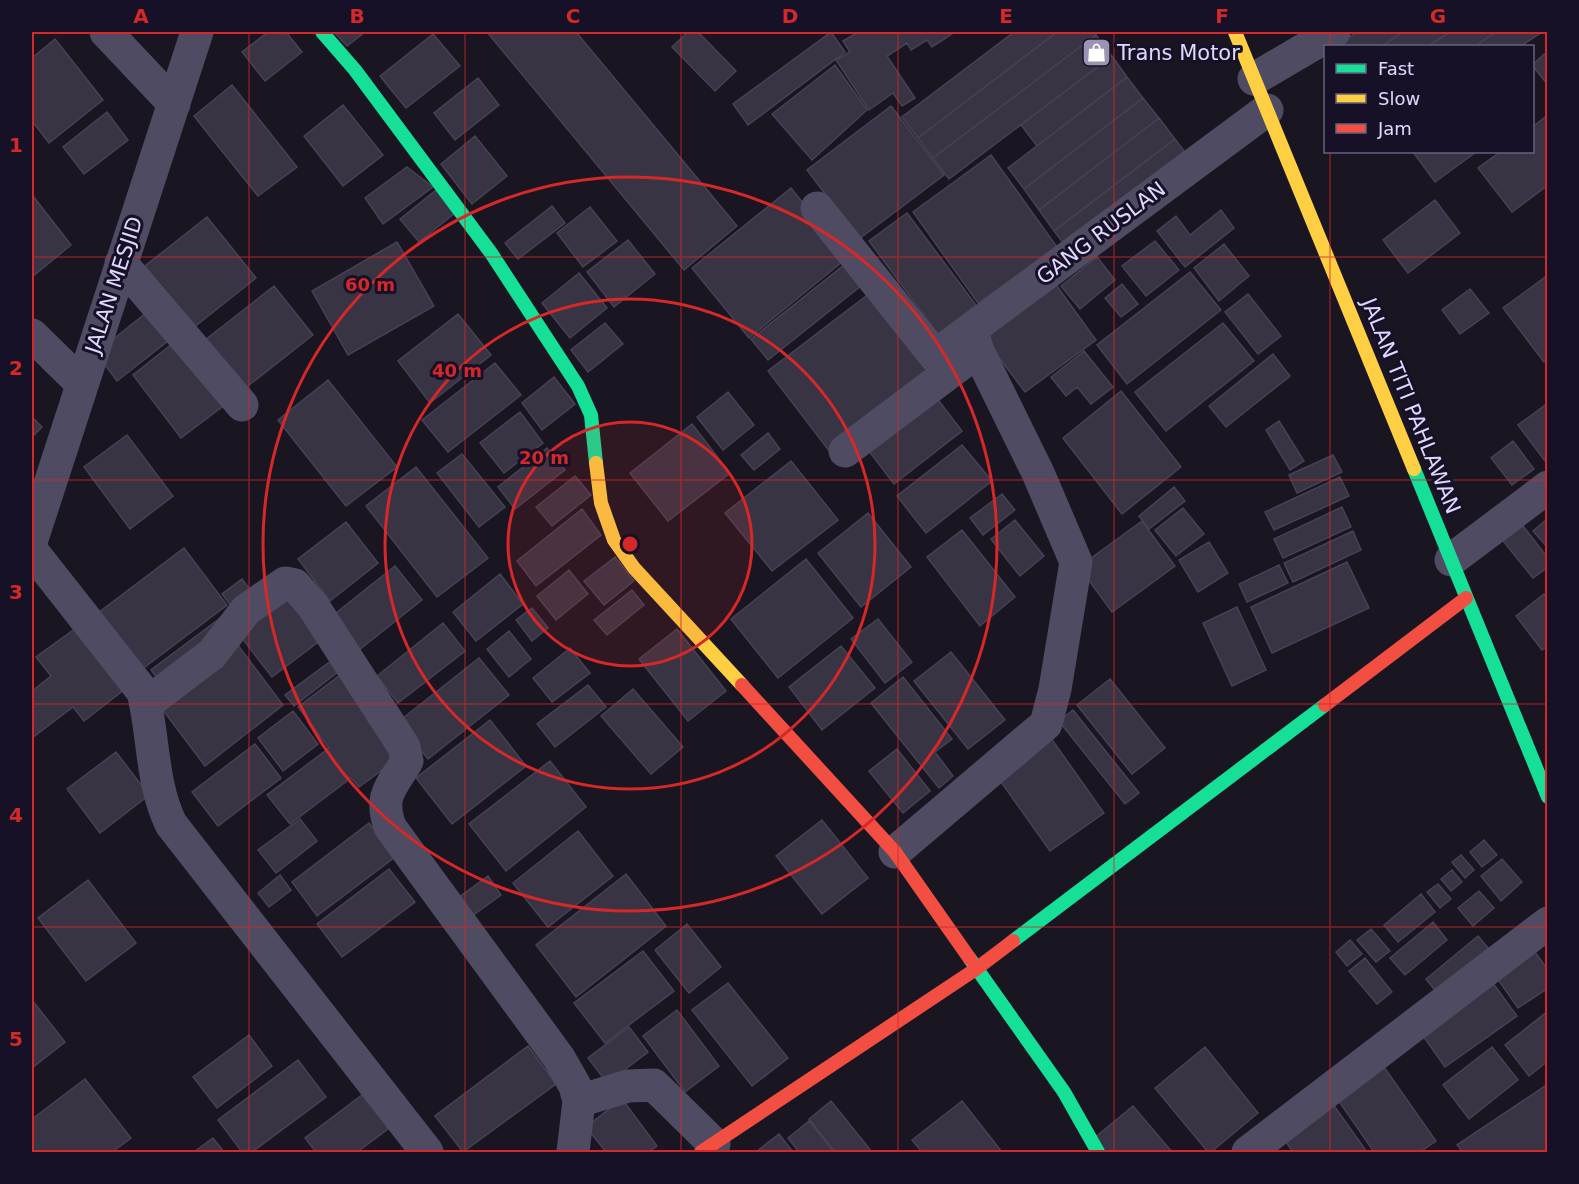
<svg xmlns="http://www.w3.org/2000/svg" width="1579" height="1184" font-family="'DejaVu Sans',sans-serif">
  <style>
    .building { fill: #383444; stroke: #474155; stroke-width: 1.5 }
    .lines { fill: none; stroke-linecap: round; stroke-linejoin: round }
    .street { stroke: #4f4b62; stroke-width: 33 }
    .fast { stroke: #16e098; stroke-width: 14 }
    .slow { stroke: #ffcf43; stroke-width: 14 }
    .jam { stroke: #f24e42; stroke-width: 14 }
    .grid { fill: none; stroke: #d62828; stroke-width: 1.5; stroke-opacity: 0.55 }
    .ring { fill: none; stroke: #d62828; stroke-width: 3 }
    .labels { text-anchor: middle; stroke-width: 6; stroke-linejoin: round; paint-order: stroke }
    .poi-label { font-size: 21px; fill: #e0d8fe; stroke: #171127; text-anchor: start }
    .street-label { font-size: 21px; fill: #e0d8fe; stroke: #171127 }
    .centre { fill: #d62828; stroke: #171127; stroke-width: 3 }
    .ring-label { font-size: 18px; text-anchor: middle; font-weight: bold; fill: #d62828; stroke: #171127; stroke-width: 6; stroke-linejoin: round; paint-order: stroke }
    .neatline { fill: none; stroke: #d62828; stroke-width: 2 }
    .grid-label { font-size: 20px; text-anchor: middle; font-weight: bold; fill: #d62828 }
  </style>
  <rect width="100%" height="100%" fill="#191622"/>
  <path class="building" d="M268 32H286L302 52 265 81 242 52Z
    M334 32H365L347 46Z
    M487 32H576L737 226 684 270Z
    M688 32H698L736 71 715 91 672 47Z
    M831 32 845 52 748 125 733 104Z
    M858 32H955L932 47 927 40 911 50 907 43 887 56 915 98 902 106 893 93 869 110 836 60 850 52 843 41Z
    M1014 32H1057L918 138 902 117Z
    M1057 32H1093L1096 35 933 158 918 138Z
    M1357 32H1403L1382 46H1336Z
    M1403 32H1450L1428 46H1382Z
    M1450 32H1496L1475 46H1428Z
    M1496 32H1542L1521 46H1475Z
    M433 34 460 66 406 108 380 76Z
    M1096 35 1112 56 949 179 933 158Z
    M55 39 103 100 49 143 32 121V58Z
    M1548 51V85L1532 65Z
    M1112 56 1127 77 1037 146 1021 125Z
    M835 65 867 110 812 160 772 114Z
    M1127 77 1143 98 1024 189 1008 168Z
    M478 78 499 105 455 140 434 113Z
    M232 85 297 167 258 196 194 116Z
    M1143 98 1159 118 1039 210 1024 189Z
    M343 105 383 155 343 186 304 136Z
    M891 106 944 175 859 239 807 170Z
    M107 112 128 140 84 174 63 147Z
    M1548 115V185L1512 212 1478 168 1500 152H1532V127Z
    M1159 118 1175 139 1054 231 1039 210Z
    M475 136 507 176 472 204 441 164Z
    M1175 139 1191 160 1070 252 1054 231Z
    M1413 152H1476L1435 182Z
    M991 155 1057 247 978 303 913 212Z
    M407 167 433 187 383 224 365 198Z
    M791 188 847 258 749 338 692 268Z
    M436 190 455 213 419 242 400 219Z
    M33 196 71 245 32 277V197Z
    M1435 200 1460 233 1408 273 1383 240Z
    M552 206 565 223 518 259 505 243Z
    M590 207 617 241 583 267 557 233Z
    M1221 210 1234 228 1185 267 1157 231 1176 216 1190 235Z
    M907 213 976 305 938 334 869 241Z
    M207 217 256 278 193 328 145 266Z
    M628 240 655 274 614 307 587 272Z
    M1155 241 1179 270 1146 296 1122 266Z
    M397 242 434 306 348 355 312 291Z
    M1224 244 1249 276 1219 301 1194 268Z
    M1097 257 1115 280 1080 309 1061 286Z
    M844 265 861 286 768 360 751 339Z
    M1190 272 1221 310 1127 384 1097 345Z
    M579 273 607 308 570 338 542 303Z
    M1548 275V359L1544 362 1503 308Z
    M1054 282 1096 340 1025 392 982 335Z
    M1122 284 1138 304 1121 317 1105 298Z
    M274 286 313 335 244 389 205 340Z
    M1470 289 1489 313 1460 334 1442 310Z
    M870 293 932 374 830 452 768 371Z
    M1248 294 1281 336 1258 354 1225 312Z
    M156 305 178 333 117 381 96 353Z
    M458 314 491 355 430 403 398 361Z
    M605 323 623 344 588 372 571 350Z
    M1223 323 1254 361 1166 431 1135 392Z
    M177 340 227 403 181 438 133 375Z
    M1084 351 1113 387 1091 404 1077 387 1066 396 1051 377Z
    M1273 354 1290 376 1226 427 1209 406Z
    M495 363 521 395 448 452 422 420Z
    M554 377 575 404 542 430 522 403Z
    M328 380 397 467 346 506 278 420Z
    M1121 391 1181 467 1122 514 1063 438Z
    M728 392 754 425 723 450 697 417Z
    M933 393 962 431 894 484 865 446Z
    M1548 403V459L1545 461 1518 425Z
    M520 412 543 443 504 473 480 443Z
    M32 417 42 427 32 437Z
    M1279 421 1304 461 1290 470 1266 430Z
    M692 424 730 473 668 521 630 473Z
    M768 433 780 449 754 470 741 455Z
    M127 435 173 496 130 529 84 467Z
    M1513 441 1534 469 1512 485 1491 458Z
    M962 445 992 481 926 533 897 496Z
    M547 448 565 470 515 509 498 487Z
    M462 454 505 507 479 527 437 473Z
    M1333 455 1342 472 1297 493 1289 475Z
    M791 461 838 520 772 571 725 513Z
    M416 467 488 558 437 597 366 506Z
    M575 476 591 495 552 526 536 507Z
    M1340 477 1349 496 1274 530 1265 512Z
    M1174 487 1185 501 1149 529 1139 516Z
    M1002 494 1015 510 983 535 970 518Z
    M1342 507 1351 527 1283 558 1274 539Z
    M1183 508 1204 534 1176 556 1155 530Z
    M582 509 601 535 536 586 517 561Z
    M868 513 911 567 861 607 818 553Z
    M1547 519 1548 520V548L1533 531Z
    M1015 520 1044 556 1020 576 991 539Z
    M1142 521 1175 566 1112 612 1079 567Z
    M346 522 378 563 330 601 298 559Z
    M1523 526 1548 558V567L1533 578 1503 541Z
    M962 530 1015 597 980 626 927 557Z
    M1353 531 1361 550 1293 582 1284 563Z
    M1209 542 1228 573 1198 592 1179 560Z
    M184 548 227 605 141 670 98 613Z
    M615 557 634 581 604 605 584 581Z
    M806 559 853 618 778 678 731 619Z
    M1347 562 1369 608 1272 653 1251 607Z
    M1279 565 1288 583 1247 602 1239 584Z
    M395 566 422 600 359 650 332 616Z
    M569 570 588 594 556 620 537 596Z
    M500 574 523 604 476 641 453 612Z
    M242 579 254 595 234 610 222 594Z
    M632 590 644 605 607 635 594 620Z
    M1544 594 1548 599V646L1542 650 1516 616Z
    M288 595 322 639 272 677 238 633Z
    M1237 607 1266 670 1232 686 1203 623Z
    M532 608 548 628 532 641 516 620Z
    M223 616 232 627 160 682 151 670Z
    M878 619 912 662 885 683 851 639Z
    M83 623 130 685 84 721 73 707 32 738V691L51 676 36 657Z
    M443 623 465 651 398 703 377 676Z
    M677 629 726 691 688 721 639 659Z
    M509 631 531 659 509 677 487 649Z
    M237 644 283 705 205 766 159 705Z
    M841 646 875 688 822 730 789 687Z
    M570 648 590 673 552 702 533 678Z
    M951 652 1005 720 968 749 914 681Z
    M335 658 343 668 294 706 285 695Z
    M479 658 509 695 428 759 398 722Z
    M340 675 401 756 359 787 351 778 290 824 267 795 329 748 298 707Z
    M903 677 952 739 935 752 953 776 939 788 871 703Z
    M1110 679 1165 748 1132 774 1077 705Z
    M588 685 606 707 555 747 537 724Z
    M633 689 683 747 651 774 601 716Z
    M1073 710 1139 793 1125 804 1059 721Z
    M293 711 318 744 283 771 258 738Z
    M490 720 526 766 452 824 416 778Z
    M1048 734 1104 813 1050 851 994 772Z
    M255 744 281 778 218 826 192 792Z
    M897 749 930 791 903 813 869 771Z
    M116 752 149 795 100 833 67 789Z
    M550 761 586 807 506 871 469 824Z
    M300 819 317 841 276 873 258 850Z
    M822 820 868 878 822 914 776 856Z
    M369 823 395 857 317 916 292 882Z
    M578 831 613 876 548 927 513 883Z
    M1484 840 1497 855 1482 867 1470 852Z
    M1461 855 1474 870 1465 878 1452 862Z
    M1502 859 1522 882 1501 901 1481 876Z
    M389 869 415 902 342 957 317 924Z
    M1452 870 1462 882 1451 891 1441 879Z
    M626 874 666 926 576 997 536 945Z
    M280 875 291 890 269 907 258 893Z
    M488 876 501 895 472 916 458 898Z
    M88 880 136 943 86 981 38 918Z
    M1438 884 1451 899 1440 908 1427 892Z
    M1479 891 1494 908 1473 926 1458 908Z
    M1421 894 1435 912 1398 942 1384 925Z
    M1433 922 1447 940 1405 975 1390 958Z
    M687 924 721 967 689 993 655 950Z
    M1371 929 1390 951 1376 962 1357 940Z
    M1478 936 1494 955 1442 999 1426 979Z
    M1350 940 1362 954 1347 966 1336 952Z
    M1532 948 1548 970V988L1518 1008 1494 974Z
    M643 951 674 991 605 1043 574 1003Z
    M1365 958 1392 992 1377 1004 1349 971Z
    M1490 979 1517 1016 1445 1067 1418 1029Z
    M728 983 788 1058 752 1086 692 1010Z
    M32 1000 65 1042 32 1068Z
    M677 1010 719 1066 685 1092 643 1036Z
    M1548 1011V1061L1529 1076 1505 1045Z
    M629 1027 648 1052 607 1083 588 1058Z
    M249 1035 272 1066 217 1108 193 1077Z
    M528 1046 556 1084 463 1152 435 1116Z
    M1205 1047 1258 1113 1211 1152H1208L1155 1088Z
    M1492 1047 1518 1080 1469 1119 1443 1085Z
    M298 1060 326 1097 252 1152H242L218 1120Z
    M1384 1067 1436 1141 1420 1152H1374L1338 1100Z
    M85 1079 131 1138 112 1152H32V1119Z
    M1548 1084V1152H1463L1457 1145Z
    M370 1089 396 1123 357 1152H316L305 1138Z
    M622 1099 657 1146 648 1152H606L586 1127Z
    M1330 1100 1367 1152H1293L1281 1135Z
    M831 1101 872 1152H835L809 1119Z
    M962 1101 1002 1152H922L912 1140Z
    M1133 1106 1172 1152H1104L1093 1139Z
    M809 1121 834 1152H799L788 1138Z
    M779 1134 793 1152H756Z
    M213 1138 224 1152H194Z"/>
  <g class="lines">
    <path class="street" d="M106 32 174 104
      M1254 79 1334 32
      M817 208 935 356 1267 110
      M121 263 242 405
      M32 335 81 383
      M845 451 978 351
      M32 539 197 32
      M32 551 143 692C154 736 151 783 171 824L427 1152
      M1451 560 1548 487
      M146 704 212 654 246 610 285 583 295 585 313 606 404 747 407 761C391 788 379 795 390 827L559 1058 575 1086 579 1101 573 1152
      M895 852 1046 724 1055 689 1076 562 1038 473 978 351 971 329
      M579 1101 628 1086 654 1085 714 1144
      M1248 1152 1548 923"/>
    <path class="fast" d="M322 32 355 70 491 253 578 386 591 415 596 463
      M1414 469 1548 797
      M1013 941 1325 705
      M970 959 1064 1092 1098 1152"/>
    <path class="slow" d="M1235 32 1414 469
      M596 463 601 503 614 540 634 568 742 685"/>
    <path class="jam" d="M742 685 895 852 970 959
      M1325 705 1466 598
      M701 1152 976 969 1013 941"/>
  </g>
  <path class="grid" d="M249 32V1152M465 32V1152M681 32V1152M898 32V1152M1114 32V1152M1330 32V46M1330 152V1152M32 257H1548M32 480H1548M32 704H1548M32 927H1548"/>
  <circle cx="630" cy="544" r="122" fill="#d62828" fill-opacity=".12"/>
  <g class="ring">
    <circle cx="630" cy="544" r="122"/>
    <circle cx="630" cy="544" r="245"/>
    <circle cx="630" cy="544" r="367"/>
  </g>
  <defs>
    <symbol id="shop-square" viewBox="-11 -11 22 22"><rect x="-9" y="-9" width="18" height="18" rx="4" fill="#9a94b1" stroke="#171127"/><path d="M-5-2.5h2.3a2.7 3.5 0 0 1 5.4 0H5L5.5 6h-11ZM-1.5-2.5h3a1.5 2.3 0 0 0-3 0Z" fill="#fff"/></symbol>
  </defs>
  <g fill-rule="evenodd">
    <use href="#shop-square" x="1080" y="36" width="33" height="33"/>
  </g>
  <g class="labels">
    <g class="poi-label">
      <text x="1117" y="60">Trans Motor</text>
    </g>
    <g class="street-label">
      <text transform="translate(1101 233) rotate(-37)" y="7">GANG RUSLAN</text>
      <text transform="translate(114 285) rotate(-72)" y="7">JALAN MESJID</text>
      <text transform="translate(1411 406) rotate(68)" y="7">JALAN TITI PAHLAWAN</text>
    </g>
  </g>
  <circle cx="630" cy="544" r="9" class="centre"/>
  <g class="ring-label">
    <text x="370" y="291">60 m</text>
    <text x="457" y="377">40 m</text>
    <text x="544" y="464">20 m</text>
  </g>
  <rect width="1579" height="1184" fill="none" stroke="#171127" stroke-width="66"/>
  <rect x="1324" y="45" width="210" height="108" fill="#171127" stroke="#67617d" stroke-width="1.5"/>
  <rect x="1336" y="64" width="30" height="9" fill="#16e098" stroke="#67617d" stroke-width="1.5"/>
  <text x="1378" y="75" font-size="18" fill="#e0d8fe">Fast</text>
  <rect x="1336" y="94" width="30" height="9" fill="#ffcf43" stroke="#67617d" stroke-width="1.5"/>
  <text x="1378" y="105" font-size="18" fill="#e0d8fe">Slow</text>
  <rect x="1336" y="124" width="30" height="9" fill="#f24e42" stroke="#67617d" stroke-width="1.5"/>
  <text x="1378" y="135" font-size="18" fill="#e0d8fe">Jam</text>
  <rect x="33" y="33" width="1513" height="1118" class="neatline"/>
  <g class="grid-label">
    <text x="141" y="23">A</text>
    <text x="357" y="23">B</text>
    <text x="573" y="23">C</text>
    <text x="790" y="23">D</text>
    <text x="1006" y="23">E</text>
    <text x="1222" y="23">F</text>
    <text x="1438" y="23">G</text>
    <text x="16" y="152">1</text>
    <text x="16" y="375">2</text>
    <text x="16" y="599">3</text>
    <text x="16" y="822">4</text>
    <text x="16" y="1046">5</text>
  </g>
</svg>
